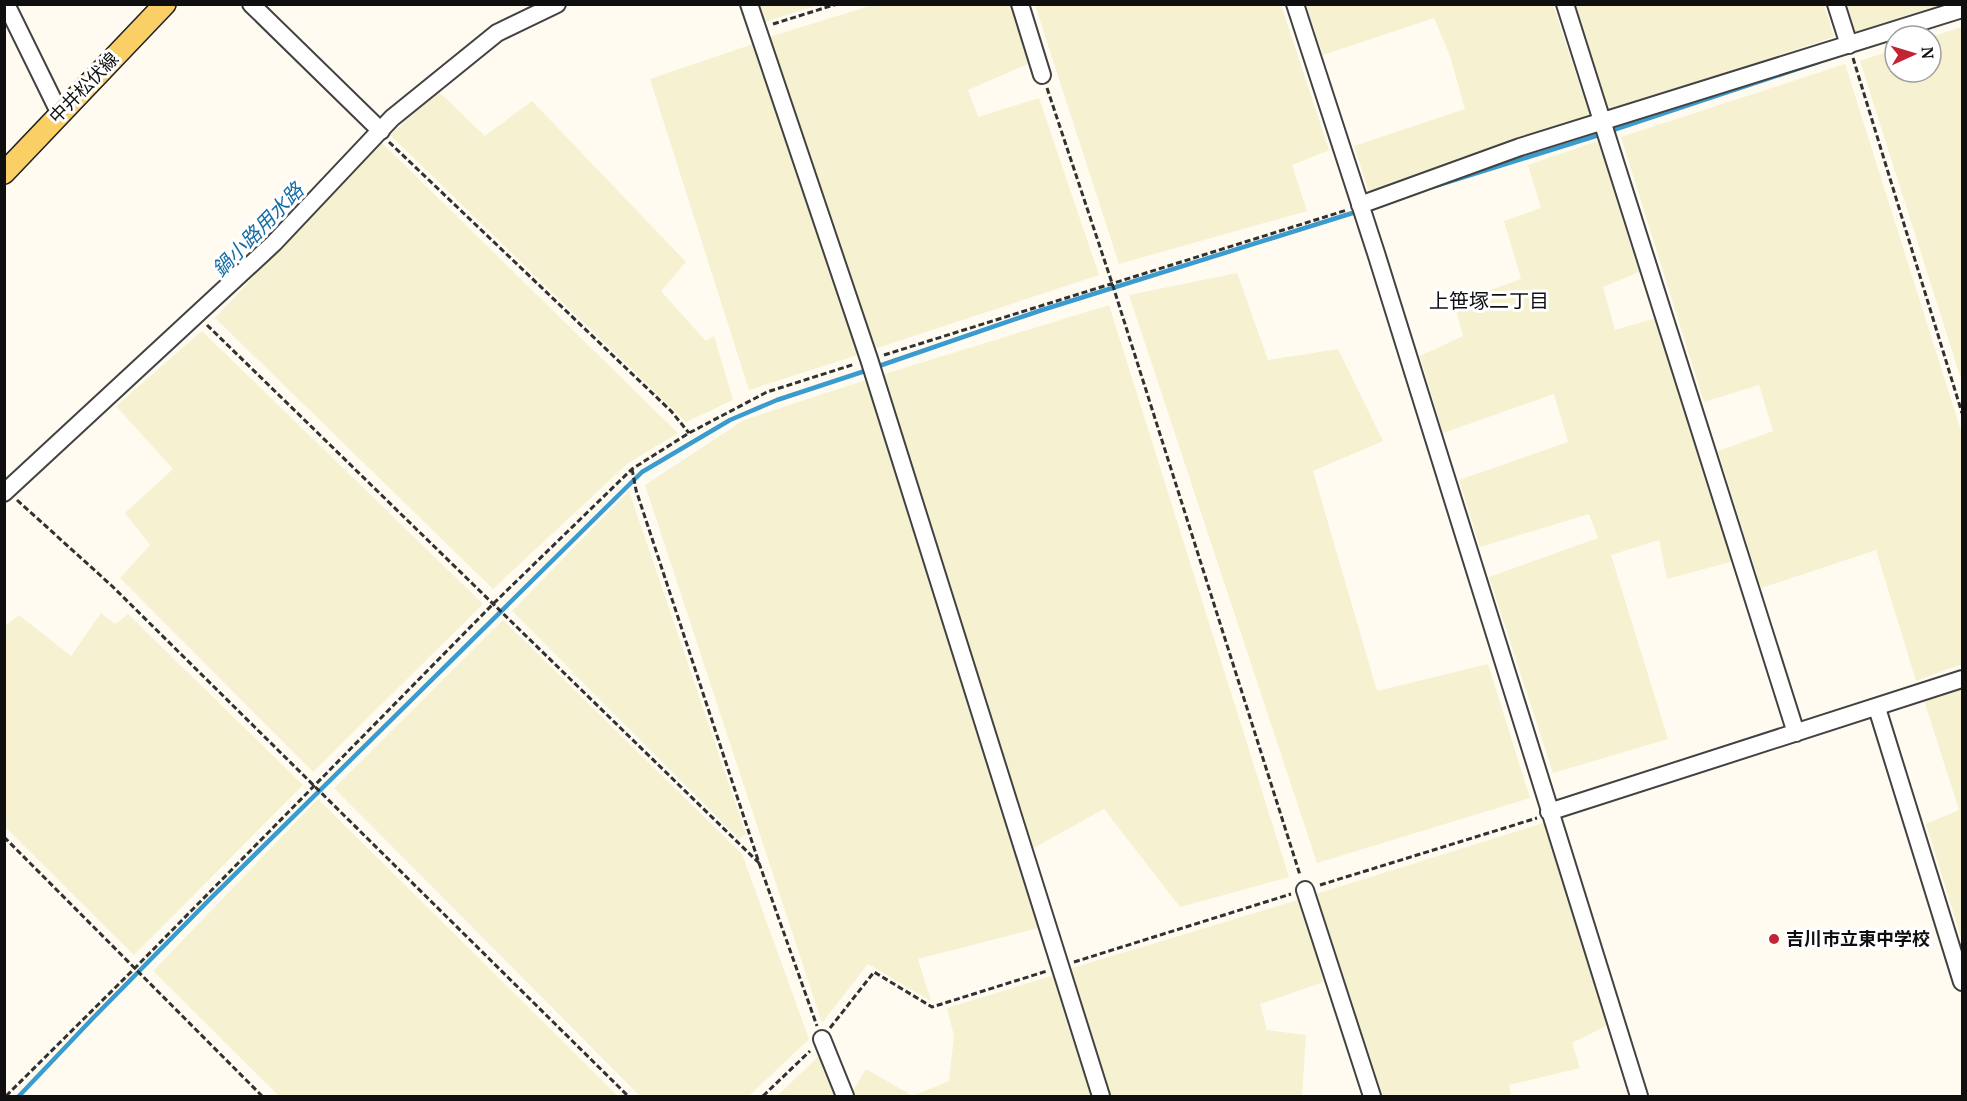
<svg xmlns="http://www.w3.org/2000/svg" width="1967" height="1101" font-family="'PT Serif','Noto Sans JP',serif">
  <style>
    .farmland { fill: #f6f1d0 }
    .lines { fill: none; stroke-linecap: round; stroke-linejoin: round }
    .stream { stroke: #3a9bcf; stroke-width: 4.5 }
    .minor-casing { stroke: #424242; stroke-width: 20 }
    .major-casing { stroke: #202020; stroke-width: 24 }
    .path { stroke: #313131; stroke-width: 3; stroke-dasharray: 6 3; stroke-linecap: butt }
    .minor { stroke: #fff; stroke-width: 16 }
    .major { stroke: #facf65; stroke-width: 21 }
    .poi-dot { fill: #c22433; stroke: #fff; stroke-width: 2 }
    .labels { text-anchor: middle; stroke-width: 6; stroke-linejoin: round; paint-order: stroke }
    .street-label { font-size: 18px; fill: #0f0f0f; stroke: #fff }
    .poi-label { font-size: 18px; font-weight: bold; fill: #0f0f0f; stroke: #fff; text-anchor: start }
    .water-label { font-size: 20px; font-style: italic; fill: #156ca3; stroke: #fff }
    .neighbourhood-label { font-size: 20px; fill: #0f0f0f; stroke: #fff }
  </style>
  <rect width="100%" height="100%" fill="#fffbf1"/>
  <path class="farmland" d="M759 4H818V5L765 22Z
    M1845 4 1946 5 1854 34Z
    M873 5H1010L1028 64 968 90 978 117 1039 98 1099 275 874 349 769 37Z
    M1035 5H1281L1329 150 1292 165 1307 211 1119 264Z
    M1306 5H1553L1591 119 1369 192 1354 146 1465 109 1450 56 1434 18 1323 55Z
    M1573 5H1824L1834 37 1608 111Z
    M1962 27V375L1960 376 1860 61 1895 49V72H1931V37Z
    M756 43 861 354 749 390 650 79Z
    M1845 64 1962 434V664L1916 681 1876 550 1761 588 1718 451 1773 431 1759 385 1704 402 1621 137Z
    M438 91 485 136 532 101 686 262 661 291 706 341 714 336 733 400 686 422 390 135Z
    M380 141 678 433 627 464 493 589 215 318Z
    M1598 141 1639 272 1603 287 1615 330 1656 318 1734 561 1667 579 1659 540 1611 555 1668 739 1553 773 1489 577 1598 538 1589 514 1480 547 1459 480 1568 442 1554 394 1443 433 1420 356 1463 336 1454 303 1521 279 1504 221 1541 208 1528 165Z
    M1237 273 1268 360 1338 349 1383 441 1313 471 1377 691 1488 664 1530 798 1317 863 1129 295Z
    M1109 305 1289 877 1180 907 1104 809 1030 850 881 375Z
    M202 331 483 604 313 772 120 578 150 545 125 513 173 469 116 406Z
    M866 380 1038 928 918 959 931 1001 868 964 822 1023 645 485 744 420Z
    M629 491 746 834 739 839 512 611Z
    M101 613 115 624 128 614 303 785 134 955 5 827V626L19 615 71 656Z
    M503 620 742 854 809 1039 749 1096H640L334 788Z
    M1962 684V941L1926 824 1959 810 1923 697Z
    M318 799 618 1096H279L153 971Z
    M1550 821 1612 1023 1572 1043 1580 1068 1509 1085 1511 1096H1383L1316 894Z
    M1301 899 1324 982 1260 1004 1267 1030 1306 1035 1302 1096H1109L1069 969Z
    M1058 974 1097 1096H855L852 1092 866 1069 913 1096 949 1081 954 1036 947 1008Z
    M822 1053 838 1096H777Z"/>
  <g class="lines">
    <path class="stream" d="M1610 131 1818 62
      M1435 186 1602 134
      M876 367 1042 310 1359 211
      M19 1096 93 1018 210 899 642 472 730 420 777 400 868 370"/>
    <defs>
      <path id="minor" d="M6 4 60 114
        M251 4 381 131
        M749 4 869 359 1101 1096
        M1020 4 1042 75
        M1295 4 1376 253 1639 1096
        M1565 4 1796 733
        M1836 4 1849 45
        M1360 205 1520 147 1962 9
        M4 493 274 243 392 118 497 33 557 4
        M1877 708 1962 982
        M1549 812 1962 679
        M1305 890 1372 1096
        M822 1039 845 1096"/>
      <path id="major" d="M4 173 165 4"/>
    </defs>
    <use href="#minor" class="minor-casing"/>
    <use href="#major" class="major-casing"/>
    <path class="path" d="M773 24 837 4
      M1853 58 1962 413
      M1047 88 1112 283 1300 875
      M389 142 671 411 689 433
      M207 325 759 863
      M884 355 1347 210
      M632 469 636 490 759 863 817 1026
      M17 500 112 586 628 1096
      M4 837 262 1096
      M1320 885 1537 818
      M1074 962 1291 894
      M830 1028 874 972 932 1007 1047 971
      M6 1096 134 969 494 603 632 469 689 433 767 392 855 364
      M763 1096 810 1051"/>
    <use href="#minor" class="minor"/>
    <use href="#major" class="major"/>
  </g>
  <circle class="poi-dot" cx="1774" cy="939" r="6"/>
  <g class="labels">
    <g class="street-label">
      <text transform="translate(84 88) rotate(-46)" y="6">中井松伏線</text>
    </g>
    <g class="poi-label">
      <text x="1786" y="945">吉川市立東中学校</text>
    </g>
    <g class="water-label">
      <text transform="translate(258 230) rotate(-46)" y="7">鍋小路用水路</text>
    </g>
    <g class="neighbourhood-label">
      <text x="1489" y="308">上笹塚二丁目</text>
    </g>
  </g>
  <rect width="1967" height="1101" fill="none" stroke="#0f0f0f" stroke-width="12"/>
  <g transform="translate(1913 54) rotate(86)"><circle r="28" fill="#ffffff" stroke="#9f9f9f" stroke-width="1.5"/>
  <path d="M0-4.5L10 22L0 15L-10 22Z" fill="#c22433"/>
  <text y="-9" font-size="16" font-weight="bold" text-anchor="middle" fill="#0f0f0f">N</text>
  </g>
</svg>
